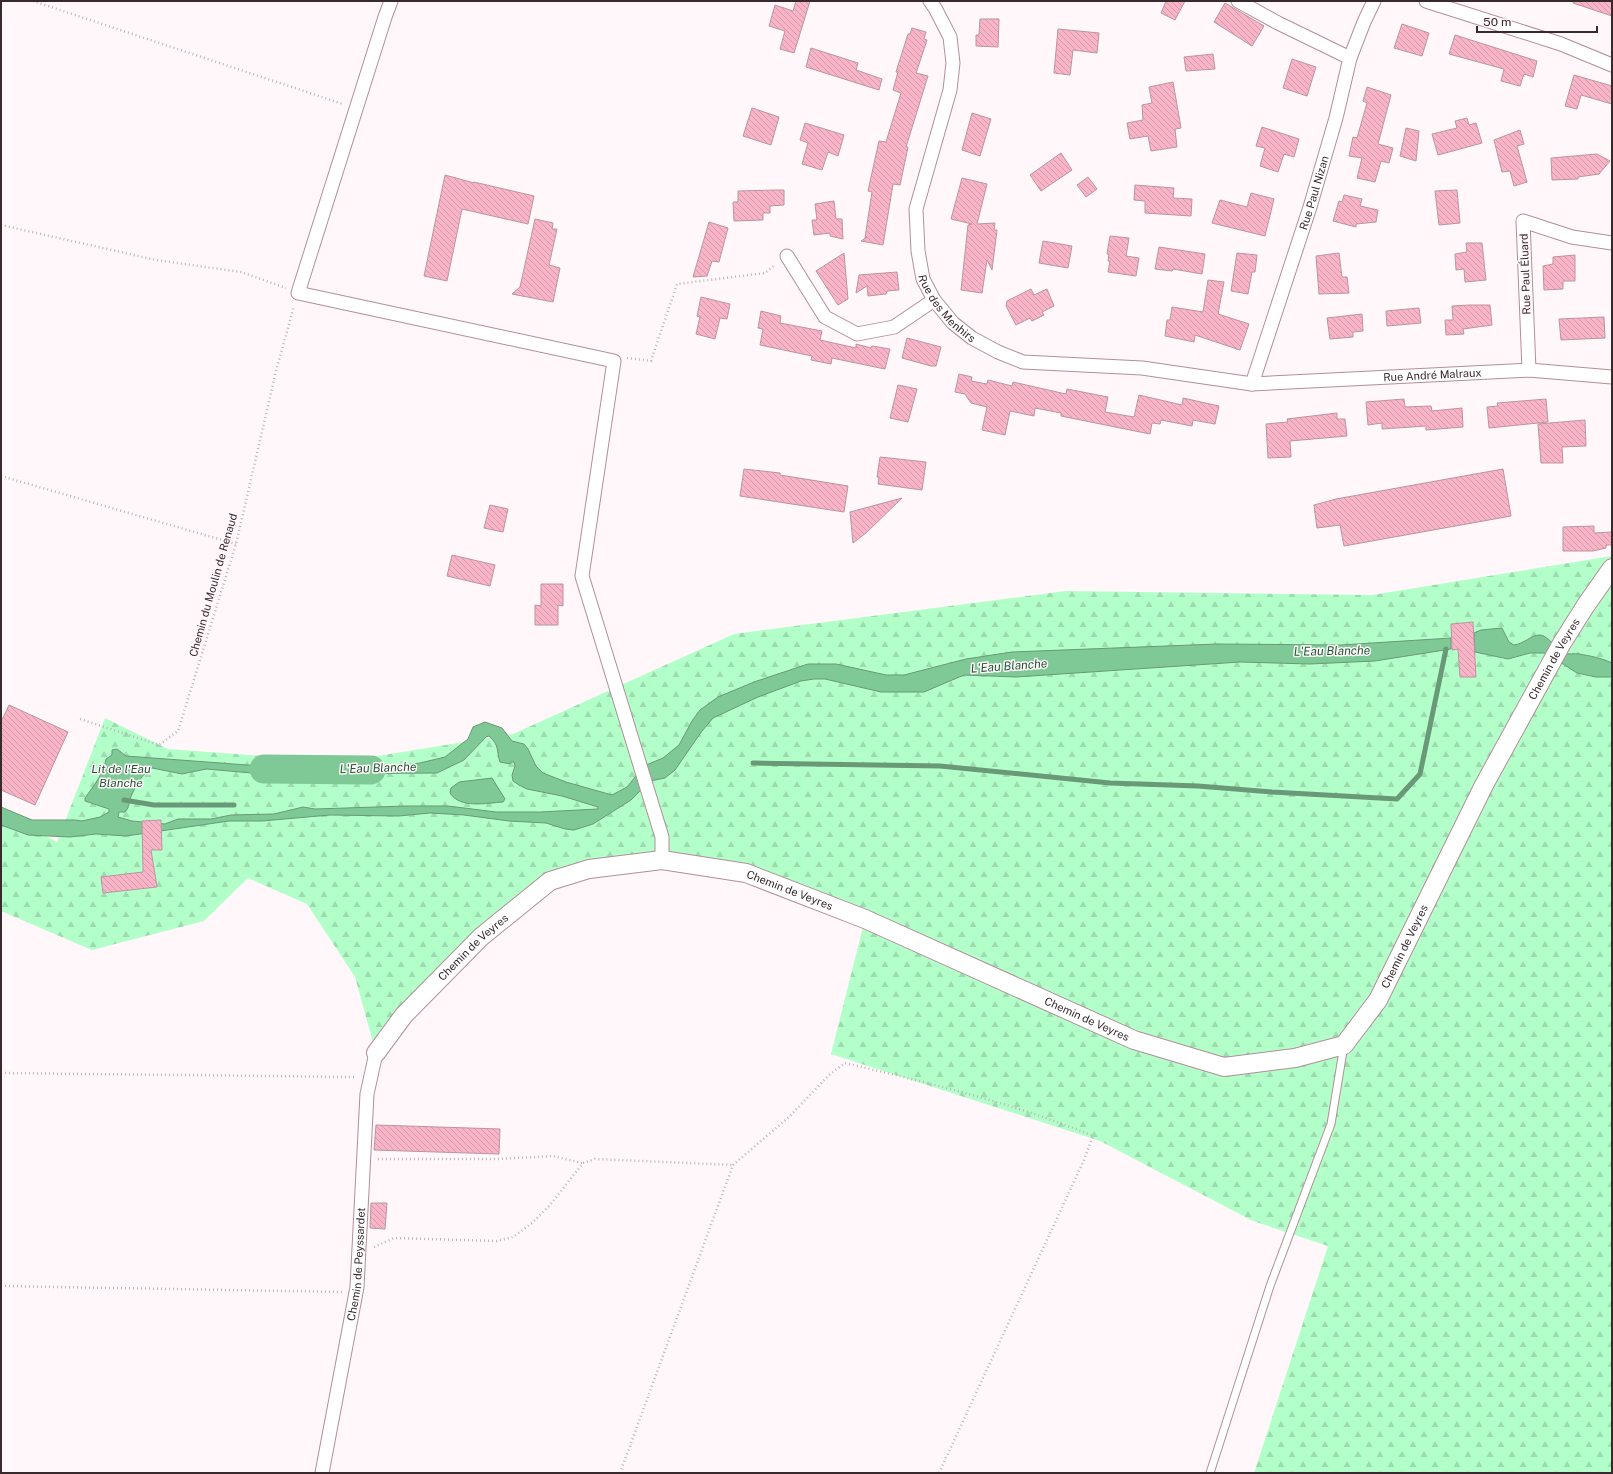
<svg xmlns="http://www.w3.org/2000/svg" width="1613" height="1474" font-family="'Public Sans',sans-serif">
  <style>
    .forest { fill: url(#forest-firs) }
    .water { fill: #7ec996; stroke: #699976; fill-rule: evenodd }
    .lines { fill: none; stroke-linecap: round; stroke-linejoin: round }
    .stream { stroke: #699976; stroke-width: 5 }
    .river { stroke: #7ec996; stroke-width: 29 }
    .building { fill: url(#building-back-hatch); stroke: #ba959f }
    .lane-casing { stroke: #b28e98; stroke-width: 9 }
    .street-casing { stroke: #b28e98; stroke-width: 15 }
    .secondary-casing { stroke: #b28e98; stroke-width: 20 }
    .path { stroke: #beb4b6; stroke-width: 2.5; stroke-dasharray: 1 3; stroke-linecap: butt }
    .lane { stroke: #fff; stroke-width: 7 }
    .street { stroke: #fff; stroke-width: 13 }
    .secondary { stroke: #fff; stroke-width: 18 }
    .labels { text-anchor: middle; stroke-width: 3; stroke-linejoin: round; paint-order: stroke }
    .street-label { font-size: 11px; fill: #38292d; stroke: #fff7f9 }
    .water-label { font-size: 12px; font-style: italic; fill: #1f5634; stroke: #fff7f9 }
  </style>
  <defs>
    <pattern id="forest-firs" width="22" height="20" patternUnits="userSpaceOnUse"><rect width="22" height="20" fill="#b3ffca"/><path d="M5 1l3.5 6h-7zM16 11l3.5 6h-7z" fill="#9bdbae"/></pattern>
    <pattern id="building-back-hatch" width="6" height="6" patternUnits="userSpaceOnUse"><rect width="6" height="6" fill="#f9b4c7"/><path d="M-1 5l2 2M0 0l6 6M5-1l2 2" fill="none" stroke="#d69bab"/></pattern>
  </defs>
  <rect width="100%" height="100%" fill="#fff7f9"/>
  <path class="forest" d="M1612 556V1473H1254L1328 1246 1253 1221 1100 1141 831 1054 865 919 746 873 662 860 550 881 376 1053 355 977 307 904 248 878 204 921 92 950 1 911V812L57 842 105 718 168 749 341 762 513 734 734 634 1066 591 1372 595Z"/>
  <path class="water" d="M1502 628 1509 642 1514 645C1524 644 1531 635 1540 635 1547 635 1557 649 1564 653 1568 655 1575 653 1579 654 1591 656 1601 658 1612 663V677H1596L1577 673 1546 653H1530L1508 659 1475 652 1474 633 1481 630Z
    M1451 638V649L1375 661 1310 664 1240 662 1016 677 964 675 924 692H881L825 679H814L801 681 758 697 713 718 702 731 675 770 665 778 650 781 631 800 593 824 574 830 565 829 546 823 509 821 464 815 430 813 399 816 330 815 262 821H229L126 836 96 834 70 837 28 835 1 825V807L32 820H75L82 821 100 817 109 812V809L85 801V798C93 787 104 773 106 759L112 755V750L117 749 126 756 315 770 348 767 369 769 420 763 445 757 468 739 473 727 485 722 502 728 512 741 524 744 528 749 536 766 543 773 566 782 612 795 627 787 644 766 663 758 679 745 692 721 700 710 718 697 754 682 808 664H836L886 675H904L966 659 1012 652 1217 644 1341 645ZM489 736C500 746 496 750 500 762L510 764 511 762H514L515 766 512 775 513 781 519 785 527 789 562 796 598 807V809L540 812H496L448 806H406L315 809 303 807 274 814 231 815 211 819H178L165 824 132 821 118 817 119 812H125C130 807 129 800 132 794 136 786 143 772 152 768L182 774 206 769 252 773 268 772 296 774 437 773 464 760 486 737Z
    M492 778 505 799 503 802C487 803 460 809 450 793L451 788 459 782Z"/>
  <g class="lines">
    <path class="stream" d="M753 763 940 766 1110 783 1198 786 1272 792 1397 799 1420 774 1446 649
      M124 800 154 805H234"/>
    <path class="river" d="M264 769 371 770"/>
  </g>
  <path class="building" d="M796 1H810L794 53 780 49 785 31 769 26 775 5 793 11Z
    M1166 1H1185L1175 20 1161 13Z
    M1574 1H1612V16L1573 3Z
    M1225 3 1264 26 1252 46 1214 22Z
    M980 19H999L998 47 976 46V35H979Z
    M1402 24 1429 33 1422 56 1394 48Z
    M912 28 926 32 924 39 927 40 916 73 928 76 906 147H908L900 185 893 184 883 245 861 241 867 237 865 238 872 192 868 191 879 141 886 142 901 93 893 90 898 72H896L908 34H910Z
    M1058 29 1099 33 1097 53 1073 50 1070 75 1054 73Z
    M1455 35 1537 61 1533 77 1524 74 1520 86 1501 81 1504 69 1449 54Z
    M811 48 858 63 856 70 882 79 879 90 806 67Z
    M1213 54 1215 69 1186 71 1184 57Z
    M1292 59 1316 67 1307 96 1283 88Z
    M1574 75 1612 86V104L1581 95 1577 109 1565 106Z
    M1173 82 1181 128 1175 129 1177 147 1151 151 1148 136 1130 139 1127 123 1143 120 1142 105 1152 103 1149 87Z
    M1367 87 1391 95 1378 144 1393 148 1389 163 1381 161 1375 182 1357 178 1362 158 1349 156 1353 137 1357 138 1367 103 1363 101Z
    M752 108 779 117 771 145 743 136Z
    M972 113 991 119 980 156 962 150Z
    M1467 118 1469 125 1476 123 1482 143 1438 155 1432 134 1457 128 1455 121Z
    M805 123 844 135 838 156 828 152 822 170 802 164 808 143 800 140Z
    M1262 127 1299 139 1294 157 1284 154 1278 172 1260 166 1265 148 1256 146Z
    M1406 128 1419 131 1416 161 1400 156Z
    M1520 130 1524 144 1517 146 1527 182 1514 186 1510 171 1502 172 1494 140Z
    M1061 153 1072 170 1041 191 1030 175Z
    M1597 154 1610 161 1599 174 1578 177V179L1552 180 1551 158Z
    M445 175 474 183V182L534 196 528 224 462 209 447 281 424 276Z
    M1088 177 1097 189 1086 197 1077 185Z
    M962 178 987 184 977 224 995 223 994 230H997L992 270 987 260 982 293 961 290 968 225 972 224 951 219Z
    M1135 185 1174 188 1173 198 1192 199 1191 216 1145 213V201L1134 200Z
    M777 190H784V205L770 206V213H763V220L734 221 733 202H738V191Z
    M1457 190 1460 223 1439 225 1435 191Z
    M1251 193 1274 199 1265 236 1212 223 1220 200 1247 207Z
    M1344 195 1362 199 1360 206 1378 210 1376 222 1356 224V227L1333 221 1339 201 1342 202Z
    M834 201 836 219H842L843 239 830 236V233L814 235 812 220H817L815 204Z
    M535 219 553 223 552 229H557L549 265 560 268 553 302 512 294 520 287Z
    M709 222 728 228 719 262 712 261 707 276 693 277Z
    M1110 236 1129 238 1126 256 1139 258 1136 276 1108 272 1110 261H1108L1109 254H1107Z
    M1043 241 1072 246 1068 268 1039 263Z
    M1466 243H1482L1486 280 1465 282 1464 269 1456 270 1455 254 1467 252Z
    M1159 247 1205 254 1202 274 1173 269 1172 271 1155 269Z
    M844 253 848 299 838 305 816 271Z
    M1237 253 1257 255 1255 272H1252L1248 294 1231 291Z
    M1339 253 1342 277H1347L1349 293 1319 294 1316 256Z
    M1575 255V281H1563V289L1544 290 1543 266 1553 264V257Z
    M897 272 899 290 887 291 886 294 868 296 867 286 856 293 859 275Z
    M1208 280 1224 282 1218 314 1249 324 1240 350 1195 335 1194 342 1165 336 1167 320H1170L1172 307 1203 312Z
    M1031 289 1034 295 1047 289 1054 306 1042 312 1044 315 1032 321 1030 318 1016 325 1006 306 1007 301Z
    M701 297 730 304 727 319 720 318 715 339 696 334 700 317 697 316Z
    M1470 305H1490L1492 325 1463 329 1464 334 1446 335 1445 320H1453L1452 306Z
    M1419 308 1421 323 1387 326 1386 311Z
    M761 311 781 316 780 323 822 331 820 340 856 348V344L871 348 872 346 890 349 885 369 832 358 831 364 811 360 812 356 760 345 763 329 758 328Z
    M1362 314 1363 331 1353 332V337L1330 339 1327 318Z
    M1604 317 1605 338 1561 340 1559 319Z
    M907 338 941 347 936 366H931L902 358Z
    M959 374 972 377 971 381 987 384 988 380 1012 386 1013 382 1066 394 1067 389 1108 397 1105 412 1134 417 1139 395 1182 405 1183 398 1219 406 1215 424 1193 420 1192 426 1161 420 1160 424 1152 423 1150 434 1061 416V413L1035 408 1034 416 1010 411 1005 435 982 430 987 407 971 403 965 394 955 392Z
    M898 385 917 389 908 422 890 418Z
    M1404 399 1405 407 1431 406 1432 411 1462 408 1463 427 1426 430V426L1382 429V423L1368 425 1366 402Z
    M1546 399 1548 422 1489 428 1487 407 1498 406 1497 403Z
    M1337 413V419H1345L1347 436 1290 441 1291 457 1268 458 1266 424 1288 422 1287 419Z
    M1585 420 1586 446 1562 447 1563 463H1541L1538 424Z
    M880 457 926 462 922 490 878 484 879 477H877Z
    M744 469 780 473V475L848 486 844 512 740 496Z
    M1503 469 1511 516 1344 546 1340 525 1317 528 1314 505 1336 499Z
    M902 498 866 533 853 543 850 512Z
    M490 505 508 509 503 532 484 528Z
    M1594 526V533L1612 532V545H1606V548L1593 551H1563V527Z
    M452 555 495 565 490 586 447 576Z
    M541 584H563V606L558 605V625H535V605L541 606Z
    M1473 622 1476 677H1460L1458 649 1452 650 1451 624Z
    M9 705 68 732 35 805 1 790V722Z
    M161 820 162 850H151L157 887 103 893 101 877 143 872 142 821Z
    M376 1125 500 1129 499 1154 374 1150Z
    M371 1203H387L385 1229 370 1228Z"/>
  <g class="lines">
    <defs>
      <path id="lane" d="M1210 1473 1270 1286 1331 1124 1344 1045"/>
      <g id="street">
        <path d="M391 1 385 17 298 293 614 361 582 576 662 837V860"/>
        <path id="s1" d="M930 1 935 8 950 37 953 63 950 90 916 209 918 251 923 279 934 300 953 323 972 338 998 352 1023 362 1142 368 1252 384 1529 370 1612 377"/>
        <path d="M1238 1 1278 23 1350 58"/>
        <path d="M1426 1 1561 44 1612 65"/>
        <path d="M787 256 825 317 857 334 894 327 934 300"/>
        <path d="M1529 370 1523 221 1572 237 1612 243"/>
        <path id="s2" d="M1252 384 1310 207 1336 118 1350 58 1364 22 1374 1"/>
        <path id="s3" d="M322 1473 357 1287 367 1094 376 1053"/>
      </g>
      <g id="secondary">
        <path id="s4" d="M376 1053 404 1015 481 937 550 881 589 869 662 860 746 873 865 919 1134 1040 1224 1067 1295 1058 1344 1045 1378 1000 1484 785 1562 643 1586 605 1612 568"/>
      </g>
    </defs>
    <use href="#lane" class="lane-casing"/>
    <use href="#street" class="street-casing"/>
    <use href="#secondary" class="secondary-casing"/>
    <path class="path" d="M33 1 343 104
      M1 225 156 260 241 272 286 288
      M627 358 651 361 677 284 765 273 775 265
      M1 476 236 544
      M80 719 159 745 178 731 236 544 276 371 294 306
      M1 1073 356 1077
      M378 1159H498L553 1156 582 1163
      M374 1247 394 1238 497 1241 513 1237 532 1223 550 1205 583 1163 595 1159 733 1165
      M1 1286 342 1292
      M620 1473 733 1165 789 1117 829 1075 845 1063C929 1083 1014 1103 1093 1136L1084 1160 939 1473"/>
    <use href="#lane" class="lane"/>
    <use href="#street" class="street"/>
    <use href="#secondary" class="secondary"/>
  </g>
  <g class="labels">
    <g class="street-label">
      <text dy="4" stroke="none"><textPath href="#s2" startOffset="201">Rue Paul Nizan</textPath></text>
      <text transform="translate(1525 274) rotate(-92)" y="4">Rue Paul Éluard</text>
      <text dy="4" stroke="none"><textPath href="#s1" startOffset="327">Rue des Menhirs</textPath></text>
      <text dy="4" stroke="none"><textPath href="#s1" startOffset="834">Rue André Malraux</textPath></text>
      <text transform="translate(213 585) rotate(-74)" y="4">Chemin du Moulin de Renaud</text>
      <text dy="4" stroke="none"><textPath href="#s4" startOffset="1524">Chemin de Veyres</textPath></text>
      <text dy="4" stroke="none"><textPath href="#s4" startOffset="492">Chemin de Veyres</textPath></text>
      <text dy="4" stroke="none"><textPath href="#s4" startOffset="1200">Chemin de Veyres</textPath></text>
      <text dy="4" stroke="none"><textPath href="#s4" startOffset="144">Chemin de Veyres</textPath></text>
      <text dy="4" stroke="none"><textPath href="#s4" startOffset="816">Chemin de Veyres</textPath></text>
      <text dy="4" stroke="none"><textPath href="#s3" startOffset="212">Chemin de Peyssardet</textPath></text>
    </g>
    <g class="water-label">
      <text transform="translate(1332 651) rotate(-1)" y="4">L'Eau Blanche</text>
      <text transform="translate(1009 666) rotate(-4)" y="4">L'Eau Blanche</text>
      <text transform="translate(378 768) rotate(-2)" y="4">L'Eau Blanche</text>
      <text x="121" y="773">Lit de l'Eau<tspan x="121" dy="14">Blanche</tspan></text>
    </g>
  </g>
  <rect width="1613" height="1474" fill="none" stroke="#38292d" stroke-width="4"/>
  <path d="M1477 26v6h120v-6" fill="none" stroke="#38292d" stroke-width="2"/>
  <text x="1483" y="26" font-size="12" fill="#38292d" stroke="#fff7f9" stroke-width="3" paint-order="stroke">50 m</text>
</svg>
